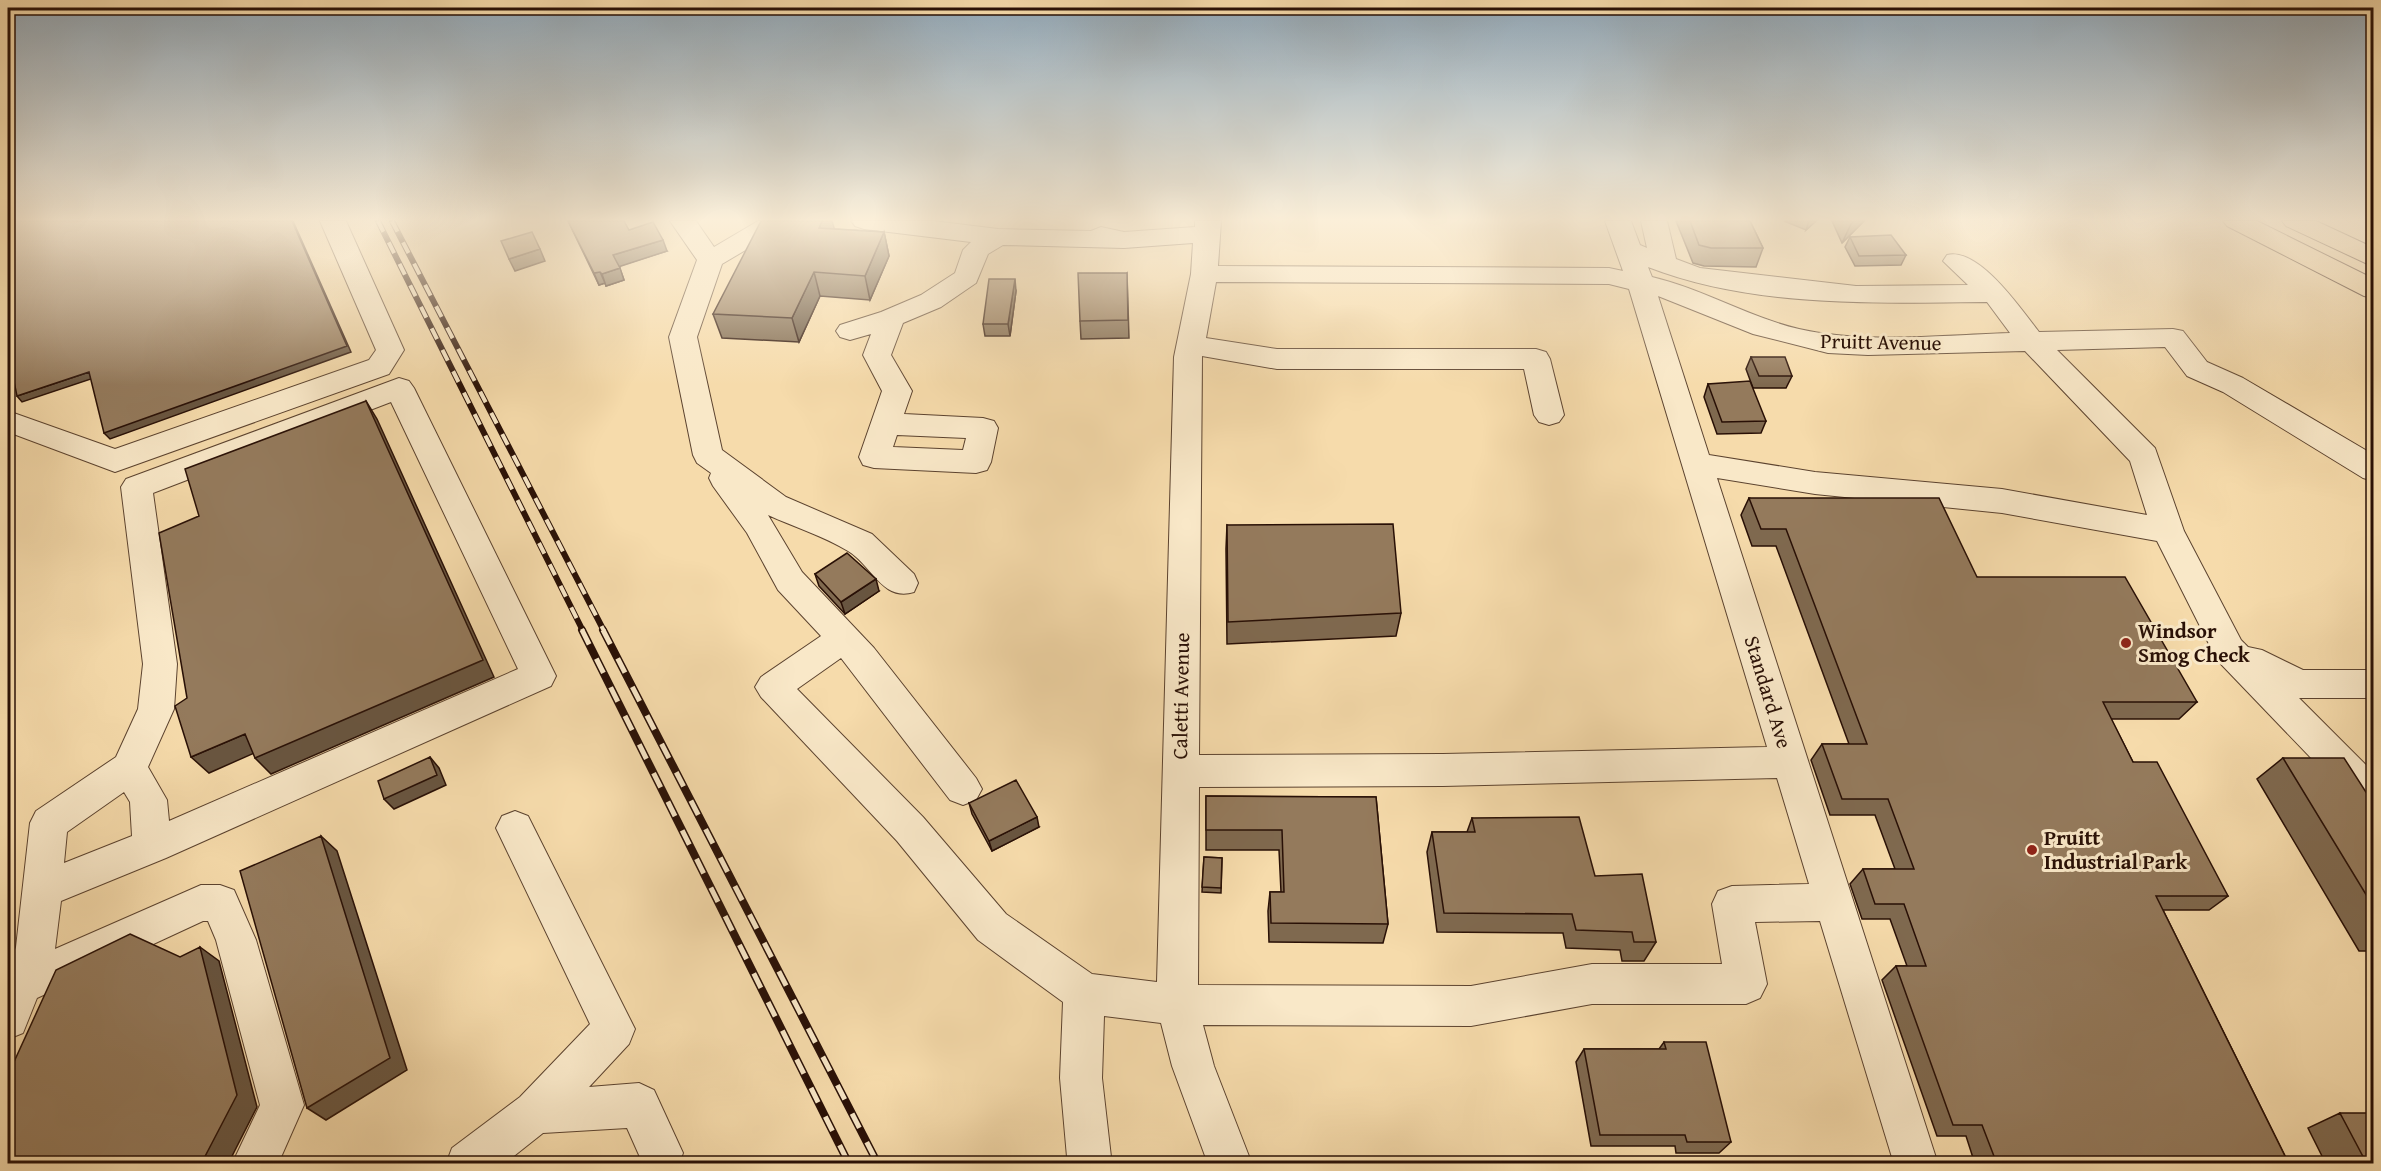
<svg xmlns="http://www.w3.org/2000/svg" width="2381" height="1171" font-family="'Gentium Book Plus',serif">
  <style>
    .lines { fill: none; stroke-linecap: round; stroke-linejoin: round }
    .minor-casing { stroke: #5c432f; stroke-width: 2 }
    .highway-casing { stroke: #291006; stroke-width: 2 }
    .minor { fill: #f9e8c8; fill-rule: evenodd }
    .highway { fill: #f6dbab; fill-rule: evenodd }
    .rail-far1-casing { stroke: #291006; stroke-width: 6 }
    .rail-casing { stroke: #291006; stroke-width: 8 }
    .rail-far1 { stroke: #f9e8c8; stroke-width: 4; stroke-dasharray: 12; stroke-linecap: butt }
    .rail { stroke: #f9e8c8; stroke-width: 5; stroke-dasharray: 16; stroke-linecap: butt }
    .wall { fill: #7f694f; stroke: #291006; stroke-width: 1.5 }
    .shaded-wall { fill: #685540; stroke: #291006; stroke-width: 1.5 }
    .building { fill: #947a5c; stroke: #291006; stroke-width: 1.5 }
    .poi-dot { fill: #8f2418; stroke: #f9e8c8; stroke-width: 2 }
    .labels { text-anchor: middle; stroke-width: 6; stroke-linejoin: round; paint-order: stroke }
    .street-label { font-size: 21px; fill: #291006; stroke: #f9e8c8 }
    .poi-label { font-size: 21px; font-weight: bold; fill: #291006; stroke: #f9e8c8; text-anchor: start }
  </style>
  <rect width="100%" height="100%" fill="#f6dbab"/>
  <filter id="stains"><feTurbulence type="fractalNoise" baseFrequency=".00333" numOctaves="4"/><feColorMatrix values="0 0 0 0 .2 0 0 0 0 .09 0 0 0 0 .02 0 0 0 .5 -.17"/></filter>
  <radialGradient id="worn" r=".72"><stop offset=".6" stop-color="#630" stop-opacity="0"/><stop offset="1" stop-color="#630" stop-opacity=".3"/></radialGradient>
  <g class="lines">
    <defs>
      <path id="minor" d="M320 221H346L404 350 389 374 115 472 8 432V411L115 449 369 360 376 350Z
        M670 221H696L714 247 758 221H790L786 226 722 264 697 337 722 450 786 497 872 534 914 574 918 583 914 592C882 602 872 565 848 551 824 536 794 527 768 515L802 572 874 648 976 778 982 789 976 800 963 805 950 800 841 658 797 689 923 817 1006 914 1092 974 1157 982 1174 357 1191 274 1193 243 1124 248 1003 245 988 254 976 283 941 307 903 323 891 355 912 391 904 414 983 418 994 421 998 428 991 462 987 470 976 473 874 468 863 465 859 457 882 391 863 355 871 334 850 340 840 337 836 331 840 325 881 312 921 295 955 273 963 250 971 242 864 229 855 226 851 221H933L998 229 1091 231 1101 227 1124 232 1195 227V221H1221L1218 266 1609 268 1623 271 1605 221H1631L1640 245 1647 248 1641 221H1667L1676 259 1700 268 1856 286 1968 285 1943 261 1947 255C1979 247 2021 309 2039 332L2173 329 2183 331 2207 362 2243 378 2374 455V481L2363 478 2223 392 2187 376 2165 347 2057 350 2155 448 2184 531 2241 640 2248 647 2262 650 2303 670H2374V698H2299L2374 773V814L2361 810 2217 660 2157 541 2002 513 1815 494 1717 478 1938 1164H1894L1820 921 1755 922 1767 984 1760 998 1746 1004H1592L1471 1026 1203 1025 1214 1066 1252 1164H1208L1172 1066 1161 1023 1104 1016 1102 1078 1111 1157 1109 1164H1069L1067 1157 1060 1078 1063 1002 978 940 897 841 761 697 755 687 761 677 821 636 778 590 747 533 713 486 709 478 711 473 697 463 693 455 669 337 697 260ZM1648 267C1754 308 1875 303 1987 302L2010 333C1944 335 1864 344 1799 329 1748 317 1703 289 1652 277ZM1216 282 1609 284 1629 289 1767 747 1443 754 1199 755 1202 356 1277 369H1524L1534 415 1539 422 1549 425 1559 422 1564 415 1550 359 1546 352 1536 349H1277L1206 338ZM1658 296 1753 334 1828 353 1868 355 2025 351 2130 461 2147 515 2002 489 1815 472 1709 455ZM897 435 966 438 963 450 893 447ZM1777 778 1809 884 1732 886 1718 891 1712 904 1722 964H1592L1471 986 1198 985 1199 787 1443 786Z
        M399 378 409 381 414 388 556 676 551 686 166 858 61 901 55 949 201 885H220L234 890 256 940 304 1105 278 1164H232L260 1105 216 940 208 921H203L37 998 23 1033 8 1039V968L16 947 30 823 36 811 116 757 138 709 143 664 121 487 126 479ZM391 402 518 669 169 821 167 800 148 767 174 709 177 664 153 493ZM124 792 130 802 132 836 64 863 67 832Z
        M515 811 528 816 635 1029 629 1044 589 1087 639 1083 654 1090 683 1153 679 1164H643L627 1128 543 1133 504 1164H446L452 1148 520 1097 590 1024 496 828 502 816Z"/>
      <path id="highway" d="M2223 221H2257L2374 279V298L2364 296 2227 226Z
        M2282 221H2316L2374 248V267L2286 226Z"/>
    </defs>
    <use href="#minor" class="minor-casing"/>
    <use href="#highway" class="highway-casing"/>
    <use href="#minor" class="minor"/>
    <use href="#highway" class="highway"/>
    <defs>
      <path id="rail-far1" d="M378 221 583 631
        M392 221 604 631"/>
      <path id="rail" d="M582 630 849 1164
        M603 630 878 1164"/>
    </defs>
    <use href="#rail-far1" class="rail-far1-casing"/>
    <use href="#rail" class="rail-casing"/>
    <use href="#rail-far1" class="rail-far1"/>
    <use href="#rail" class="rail"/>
  </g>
  <path class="wall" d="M568 221 629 230 667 251 619 266 624 280 606 286 605 283 599 285Z
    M1676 221H1750L1763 248 1756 267 1704 266 1693 263Z
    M1784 221H1816L1806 230Z
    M1832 221H1864L1842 243Z
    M834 229 884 232 889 256 870 300 820 296 799 342 722 338 713 314Z
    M1850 237 1906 255 1901 265 1855 266 1845 247Z
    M1127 273 1129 338 1081 339 1080 321Z
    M1016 291 1010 336H985L983 324Z
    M1751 357 1792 376 1786 388H1753L1746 369Z
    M1708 384 1766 421 1761 433 1717 434 1704 397Z
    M1749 498 1977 577 2197 702 2179 719H2111L2133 762 2228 896 2209 910H2163L2289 1164H1975L1966 1136H1937L1882 980 1896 966H1907L1890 919H1862L1850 884 1863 869H1895L1875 815H1830L1811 760 1822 744H1849L1776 546H1752L1741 515Z
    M1227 525 1401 613 1396 636 1227 644 1226 549Z
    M815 574 879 591 845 614 819 586Z
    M2283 758 2373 803V951H2359L2257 779Z
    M1206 796 1376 797 1388 924 1383 943 1269 942 1268 911 1270 892H1281L1279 850H1206Z
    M969 803 1039 827 992 851 972 814Z
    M1472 818 1595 876 1656 942 1644 961H1622L1620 950 1566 948 1563 933 1437 932 1427 852 1432 832H1467Z
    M1204 857 1222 858 1221 893 1202 892Z
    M1664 1042 1731 1142 1719 1153H1676L1675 1146H1591L1576 1062 1584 1049H1659Z
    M2340 1113 2373 1164H2326L2308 1128Z"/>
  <path class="shaded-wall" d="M292 221H293L351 352 110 439 104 433Z
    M822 221H832L835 231 819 228Z
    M1809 221H1816L1806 230Z
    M1854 221H1864L1842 243 1851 224Z
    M884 232 889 256 870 300 865 276Z
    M663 240 667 251 618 267 613 255Z
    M540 249 545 261 515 271 509 259Z
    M620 268 624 280 606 286 602 274Z
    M600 272 605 283 599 285 594 273Z
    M814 272 820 296 799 342 792 318Z
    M1015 279 1016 291 1010 336 1008 324Z
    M10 362 15 368 8 371V363Z
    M89 372 94 378 22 402 17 396Z
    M366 401 377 419 494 677 271 774 255 758Z
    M876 579 879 591 845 614 841 602Z
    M245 734 261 750 209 773 191 757Z
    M430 757 439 768 446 785 394 809 384 799Z
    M1037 817 1039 827 992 851 989 841Z
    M321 836 337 851 407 1070 326 1120 307 1108Z
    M200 947 219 961 257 1107 228 1164H201Z"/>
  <path class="building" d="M8 221H292L347 346 104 433 89 372 17 396 10 362 8 363Z
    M568 221H624L629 230 653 222 663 240 613 255 620 268 602 274 600 272 594 273Z
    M761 221H822L819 228 884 232 865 276 814 272 792 318 713 314Z
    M1690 221H1750L1763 248H1711L1699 245Z
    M532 232 540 249 509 259 501 241Z
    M1891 235 1906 255 1859 256 1850 237Z
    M1078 273H1127L1128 320 1080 321Z
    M989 279H1015L1008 324H983Z
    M1751 357H1785L1792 376H1759Z
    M1750 381 1766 421 1722 422 1708 384Z
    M366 401 483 660 255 758 245 734 191 757 175 706 187 698 159 533 199 516 185 469Z
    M1749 498H1939L1977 577H2125L2197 702H2103L2133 762H2157L2228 896H2156L2289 1164H1997L1982 1125H1953L1896 966H1926L1904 904H1875L1863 869H1914L1888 799H1842L1822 744H1867L1786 529H1761Z
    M1393 524 1401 613 1228 622 1227 525Z
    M847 553 876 579 841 602 815 574Z
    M430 757 437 775 384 799 378 781Z
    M2283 758H2344L2373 803V906Z
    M1016 780 1037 817 989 841 969 803Z
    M1206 796 1376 797 1388 924 1271 923 1270 892H1284L1282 830H1206Z
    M1579 817 1595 876 1642 874 1656 942H1634L1632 932 1576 930 1572 914 1444 913 1432 832H1475L1472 818Z
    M321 836 390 1058 307 1108 240 871Z
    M1204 857 1222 858 1221 888 1202 887Z
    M130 934 180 957 200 947 237 1095 201 1164H8V1075L56 970Z
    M1664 1042H1706L1731 1142H1687L1685 1135H1600L1584 1049H1666Z
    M2340 1113H2373V1164H2367Z"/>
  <linearGradient id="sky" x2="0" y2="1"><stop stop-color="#91a8b9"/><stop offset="0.57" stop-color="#fbefd9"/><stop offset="1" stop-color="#fbefd9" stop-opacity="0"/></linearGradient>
  <rect width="2381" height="385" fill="url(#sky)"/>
  <g class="poi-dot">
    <circle cx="2126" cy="643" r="6"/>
    <circle cx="2032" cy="850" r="6"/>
  </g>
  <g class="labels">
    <g class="street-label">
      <text transform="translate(1881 342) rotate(1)" y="7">Pruitt Avenue</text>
      <text transform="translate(1768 692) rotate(73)" y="7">Standard Ave</text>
      <text transform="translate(1181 696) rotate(-89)" y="7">Caletti Avenue</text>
    </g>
    <g class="poi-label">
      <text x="2138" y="638">Windsor<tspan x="2138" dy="24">Smog Check</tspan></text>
      <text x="2044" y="845">Pruitt<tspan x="2044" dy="24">Industrial Park</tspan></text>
    </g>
  </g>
  <rect width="2381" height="1171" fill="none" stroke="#f6dbab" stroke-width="30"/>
  <rect x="9" y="9" width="2363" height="1153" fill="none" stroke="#291006" stroke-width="3"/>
  <rect x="15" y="15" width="2351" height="1141" fill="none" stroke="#291006" stroke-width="1.5"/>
  <rect width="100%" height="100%" filter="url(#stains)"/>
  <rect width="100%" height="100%" fill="url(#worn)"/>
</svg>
